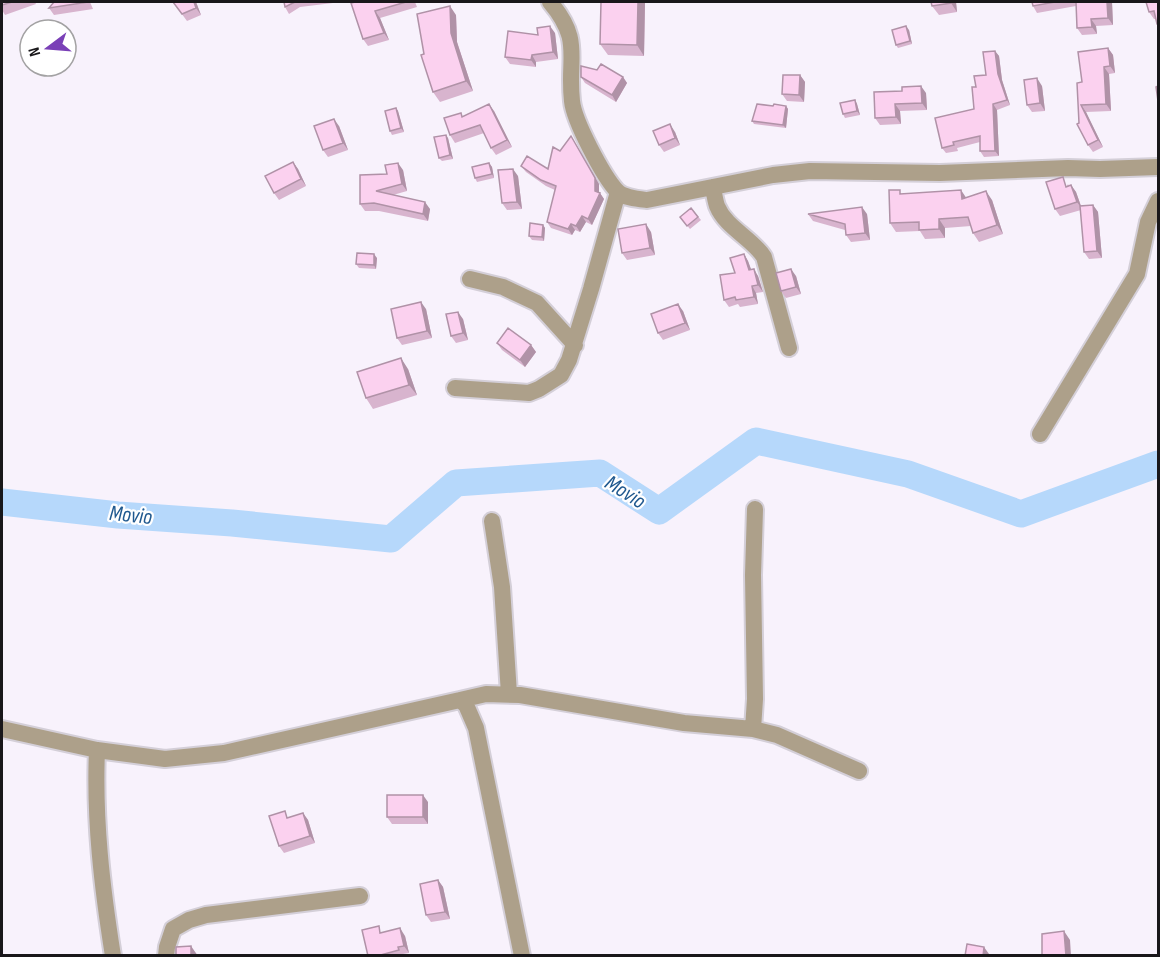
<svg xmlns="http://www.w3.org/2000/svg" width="1160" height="957" font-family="'Sofia Sans Condensed',sans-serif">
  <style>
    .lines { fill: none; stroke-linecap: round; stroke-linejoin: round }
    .river { stroke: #b6d8fb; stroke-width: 27 }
    .minor-casing { stroke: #d4cfd8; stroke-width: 20 }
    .minor { stroke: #ada08a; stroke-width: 16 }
    .wall { fill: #d8b4ce }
    .shaded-wall { fill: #b092a7 }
    .building { fill: #fbd1ef; stroke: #b092a7; stroke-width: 1.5 }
    .labels { text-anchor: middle; stroke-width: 4.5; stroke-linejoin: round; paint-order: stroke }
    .water-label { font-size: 22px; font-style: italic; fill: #20598f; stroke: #fff }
  </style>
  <rect width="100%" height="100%" fill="#f8f2fc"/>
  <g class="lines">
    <path class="river" d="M2 502 118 515 232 523 391 539 456 483 600 473 659 511 756 441 908 474 1021 514 1158 464"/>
    <defs>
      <path id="minor" d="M550 2C583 41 567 57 572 101 574 121 603 176 617 191 624 198 637 199 647 200L773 175 810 171 940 173 1068 168 1100 169 1158 167
        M713 187C714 193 715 200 717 206 726 228 752 238 764 257L789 348
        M470 279 503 287 537 303 575 345
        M455 388 529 393 539 389 561 375 569 360 591 289 618 192
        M1040 434 1137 274 1148 222 1158 201
        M492 521 502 587 509 694
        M460 700 486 694 520 695 684 723 753 729 777 735 859 771
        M2 729 97 750 165 759 224 753 460 700 466 705 476 728 522 956
        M753 729 755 699 753 575 755 509
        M97 750C94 820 102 887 113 956
        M166 956 167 947 173 929 189 920 206 915 360 896"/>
    </defs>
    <use href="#minor" class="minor-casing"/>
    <use href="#minor" class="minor"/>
  </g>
  <path class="wall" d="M2 2H35L36 4 5 15 2 10Z
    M90 2 93 9 54 15 49 8Z
    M173 2H196L201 15 187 21Z
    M284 2H333V3L300 7 289 14 285 7Z
    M355 2H415L417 7 380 18 389 40 368 46 363 39Z
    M601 2H644L645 3 644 56 608 55 600 44Z
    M931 2H956L957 12 939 15 932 6Z
    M1032 2H1112L1113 25 1096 26 1097 34 1082 35 1077 28 1076 6 1037 13 1033 6Z
    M1158 2V26L1157 24 1156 19H1154L1149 12Z
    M456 15 457 42 473 91 440 102 433 92 424 54Z
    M909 30 912 44 898 48 896 45Z
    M555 33 558 59 536 62V67L510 64 505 57 538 35Z
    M1108 48 1113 55 1115 73 1109 74 1111 111 1086 112 1103 147 1093 152 1088 145 1079 123 1082 82Z
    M995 51 999 56 1002 80 1010 105 997 110 999 156 984 157 980 151V142L957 148 958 151 946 153 942 148 974 109 976 87 986 75Z
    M800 75 805 82 804 102 787 101 782 94Z
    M581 77H623L627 83 616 102 585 83Z
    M1042 86 1045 111 1032 112 1027 105Z
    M874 92 926 93 927 110 900 111 901 124 880 125 875 118Z
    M855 100 857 104 860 115 845 118 843 114Z
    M773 106H786L788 109 786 128 754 124 752 121Z
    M396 108 398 111 404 132 392 135 390 131Z
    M494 111 512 147 496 155 491 148 484 133 455 143 450 135 463 116Z
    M339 126 348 150 328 157 323 150Z
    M675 132 680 145 664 152 659 145Z
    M448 138 453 159 442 161 439 158Z
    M575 143 599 184V192L604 199 592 225 586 222 580 232 575 230 572 235 551 228 547 222 555 190 546 186 526 172 521 166 548 169 560 151Z
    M293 162 298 169 306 186 279 200 274 193Z
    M489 163 492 167 494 178 477 182 475 178Z
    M403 170 407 191 393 195 430 209 428 221 379 211H365L360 204 387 174Z
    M518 176 522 209 507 210 502 203Z
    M1068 184 1069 186 1071 185 1076 192 1081 206 1093 205 1098 212 1102 258 1089 259 1084 252 1081 210 1060 216 1055 209Z
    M903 194 966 197 992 200 1003 234 979 242 973 233 971 226 945 228V238L925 239 920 231 896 232 890 223Z
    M691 208 701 220 690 229 680 217Z
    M808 214H867L870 240 851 242 846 235 845 230 813 221Z
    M543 225 545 228 544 241 532 240 529 236Z
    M651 232 655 255 627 260 622 253Z
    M744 254 748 261 751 270 758 276 763 292 756 293 758 304 740 307 738 304 729 307 724 300 735 273Z
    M377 258 376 269 359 268 356 264Z
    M796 276 801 294 786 298 781 291Z
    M426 309 432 338 402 345 397 338Z
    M683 311 690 330 663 340 658 333Z
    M463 319 468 340 456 343 451 336Z
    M497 343 531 345 536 352 525 367 502 350Z
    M408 369 417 395 373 409 366 398Z
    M428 802V824H392L387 817Z
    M303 813 308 820 315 843 284 853 279 846 290 818Z
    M438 880 443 887 450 919 431 922 426 915Z
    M384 932 405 936 409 953 403 954V956H368Z"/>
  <path class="shaded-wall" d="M194 2H196L201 15 196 8Z
    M638 2H644L645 3 644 56 637 45Z
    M951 2H956L957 12 951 3Z
    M1107 2H1112L1113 25 1108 18Z
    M450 6 456 15 457 42 473 91 466 81 451 33Z
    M375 11 380 18 389 40 384 33Z
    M1091 19 1096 26 1097 34 1092 27Z
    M550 26 555 33 558 59 553 52Z
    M906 26 909 30 912 44 910 41Z
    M1108 48 1113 55 1115 73 1110 66Z
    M995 51 999 56 1002 80 1010 105 1007 100 998 74Z
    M532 55 536 62V67L531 60Z
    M1104 67 1109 74 1111 111 1106 104Z
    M800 75 805 82 804 102 799 95Z
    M623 77 627 83 616 102 612 95Z
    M1037 78 1042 86 1045 111 1040 103Z
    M921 86 926 93 927 110 922 103Z
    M855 100 857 104 860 115 857 111Z
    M489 104 494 111 512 147 507 140Z
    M895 104 900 111 901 124 896 117Z
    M993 104 997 110 999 156 995 151Z
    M1081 105 1086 112 1103 147 1098 140Z
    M786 106 788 109 786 128 783 125Z
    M396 108 398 111 404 132 401 128Z
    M334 119 339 126 348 150 343 143Z
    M670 124 675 132 680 145 675 138Z
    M446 135 448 138 453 159 450 155Z
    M571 136 599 184V195L600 193 604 199 592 225 588 219 595 191Z
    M293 162 298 169 306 186 301 179Z
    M398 163 403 170 407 191 402 184Z
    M489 163 492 167 494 178 492 174Z
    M513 169 518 176 522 209 517 202Z
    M1071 185 1076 192 1082 209 1077 202Z
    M961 190 967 199H962Z
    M986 191 992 200 1003 234 997 225Z
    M425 202 430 209 428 221 423 214Z
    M1093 205 1098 212 1102 258 1097 251Z
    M862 207 867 214 870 240 865 233Z
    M582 216 586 222 580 232 576 226Z
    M939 219 945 228V238L939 229Z
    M571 224 575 230 572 235 568 229Z
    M646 224 651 232 655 255 650 248Z
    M543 225 545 228 544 241 542 237Z
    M374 254 377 258 376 269 374 265Z
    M744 254 748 261 754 277 749 270Z
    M754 269 758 276 763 292 758 285Z
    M791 269 796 276 801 294 796 287Z
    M752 286 756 293 758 304 754 297Z
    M421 302 426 309 432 338 427 331Z
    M678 304 683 311 690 330 685 323Z
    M458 312 463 319 468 340 463 333Z
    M531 345 536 352 525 367 520 360Z
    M401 358 408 369 417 395 409 385Z
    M423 795 428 802V824L423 817Z
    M303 813 308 820 315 843 310 836Z
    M438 880 443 887 450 919 445 912Z
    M400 928 405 936 409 953 404 946Z
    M1064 931 1070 940 1071 956H1066Z
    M191 946 198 956H191Z
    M984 947 989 954V956H983Z"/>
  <path class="building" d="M2 2H12L2 5Z
    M54 2H88L49 8Z
    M173 2H194L196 8 182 14Z
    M284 2H295L285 7Z
    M355 2H406L375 11 384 33 363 39 351 3Z
    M601 2H638L637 45 600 44Z
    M931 2H951V3L932 6Z
    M1032 2H1055L1033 6Z
    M1076 2H1107L1108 18 1091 19 1092 27 1077 28Z
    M1146 2H1158V24H1157L1154 11 1149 12Z
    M450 6 451 33 466 81 433 92 421 55 424 54 417 14Z
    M550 26 553 52 532 55 531 60 505 57 508 31 538 35 537 28Z
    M906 26 910 41 896 45 892 30Z
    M1108 48 1110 66 1104 67 1106 104 1081 105 1098 140 1088 145 1077 124 1079 123 1077 83 1082 82 1078 52Z
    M995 51 998 74 1007 100 993 104 995 151H980V136L953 142 954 145 942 148 935 118 974 109 972 87H976L974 76 986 75 983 52Z
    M601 64 623 77 612 95 581 77V66L597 70Z
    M783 75H800L799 95 782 94Z
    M1037 78 1040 103 1027 105 1024 80Z
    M921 86 922 103 895 104 896 117 875 118 874 92 902 91V87Z
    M1158 86V101L1156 87Z
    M855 100 857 111 843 114 840 103Z
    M489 104 507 140 491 148 480 125 450 135 444 118 461 113 462 117Z
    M757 104 773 106 774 104 786 106 783 125 752 121Z
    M396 108 401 128 390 131 385 111Z
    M334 119 343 143 323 150 314 126Z
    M670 124 675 138 659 145 653 131Z
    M446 135 450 155 439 158 434 137Z
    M571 136 595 178V191L600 193 588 219 582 216 576 226 571 224 568 229 547 222 556 186 541 180 521 166 527 156 548 169 553 147 560 151Z
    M293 162 301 179 274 193 265 176Z
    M398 163 402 184 376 191 425 202 423 214 374 203 360 204V175L387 174 385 165Z
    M489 163 492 174 475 178 472 167Z
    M513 169 517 202 502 203 498 170Z
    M1063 177 1066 187 1071 185 1077 202 1055 209 1046 182Z
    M889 190H900V194L961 190 962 199 986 191 997 225 973 233 968 217 939 219V229L919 230V222L890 223Z
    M1093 205 1097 251 1084 252 1080 206Z
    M862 207 865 233 846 235 845 224 808 214Z
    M691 208 698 217 687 226 680 217Z
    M530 223 543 225 542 237 529 236Z
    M646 224 650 248 622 253 618 229Z
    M357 253 374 254V265L356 264Z
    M744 254 749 270 754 269 758 285 752 286 754 297 736 300 735 297 724 300 720 275 735 273 730 258Z
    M791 269 796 287 781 291 776 273Z
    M421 302 427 331 397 338 391 309Z
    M678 304 685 323 658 333 651 314Z
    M458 312 463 333 451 336 446 314Z
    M508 328 531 345 520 360 497 343Z
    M401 358 409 385 366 398 357 372Z
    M387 795H423V817H387Z
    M285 811 287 818 303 813 310 836 279 846 269 816Z
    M438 880 445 912 426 915 420 884Z
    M379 926 380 933 400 928 404 946 398 947 399 950 381 955 382 956H368L362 930Z
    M1064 931 1066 956H1042V934Z
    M967 944 984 947 983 956H965Z
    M191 946V956H176V947Z"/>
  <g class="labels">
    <g class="water-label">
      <text transform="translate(626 491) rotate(32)" y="8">Movio</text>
      <text transform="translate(131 514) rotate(6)" y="8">Movio</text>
    </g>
  </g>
  <rect width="1160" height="957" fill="none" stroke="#19171a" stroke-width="6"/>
  <g transform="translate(48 48) rotate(254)"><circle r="28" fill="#ffffff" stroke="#a3a2a3" stroke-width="1.5"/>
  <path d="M0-4.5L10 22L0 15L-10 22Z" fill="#7a40b7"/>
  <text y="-9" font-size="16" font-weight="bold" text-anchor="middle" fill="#19171a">N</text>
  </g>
</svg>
